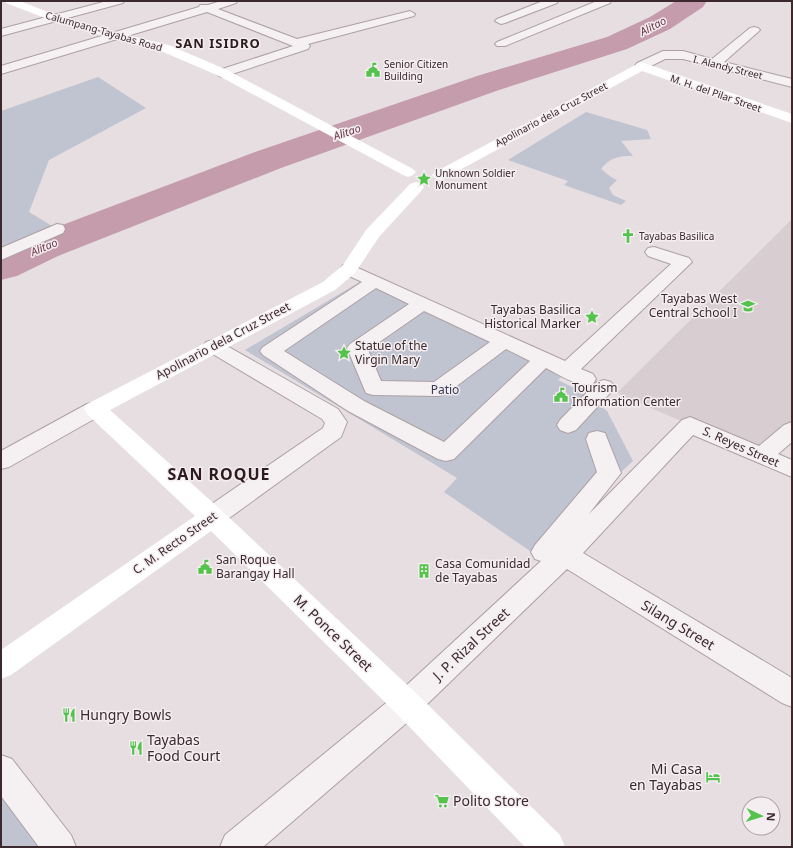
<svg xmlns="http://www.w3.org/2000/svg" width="793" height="848" font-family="'Noto Sans',sans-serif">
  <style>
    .built { fill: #d8cdd0 }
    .green { fill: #c0c3d0 }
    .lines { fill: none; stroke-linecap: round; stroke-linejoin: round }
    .river { fill: #c49cac; fill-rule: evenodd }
    .street-casing { stroke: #ada0a4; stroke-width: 2 }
    .street { fill: #f5f1f2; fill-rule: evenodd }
    .secondary { fill: #fff; fill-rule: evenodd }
    .labels { text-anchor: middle; stroke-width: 3; stroke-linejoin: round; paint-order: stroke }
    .far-street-label { font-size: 10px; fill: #3c292e; stroke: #f4eef0 }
    .far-poi-label { font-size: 10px; fill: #3c292e; stroke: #f4eef0; text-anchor: start }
    .far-water-label { font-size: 11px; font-style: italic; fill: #6d364a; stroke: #f4eef0 }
    .poi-label { font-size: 12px; fill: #3c292e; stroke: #f4eef0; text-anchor: start }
    .street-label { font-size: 12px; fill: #3c292e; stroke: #f4eef0 }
    .park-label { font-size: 12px; fill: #373a57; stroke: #f4eef0 }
    .far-district-label { font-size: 13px; font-weight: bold; letter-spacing: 1px; fill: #2d1b1f; stroke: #f4eef0 }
    .near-street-label { font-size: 14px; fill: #3c292e; stroke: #f4eef0 }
    .near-poi-label { font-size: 14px; fill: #3c292e; stroke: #f4eef0; text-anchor: start }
    .district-label { font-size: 16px; font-weight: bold; letter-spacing: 1px; fill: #2d1b1f; stroke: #f4eef0 }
  </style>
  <rect width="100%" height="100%" fill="#e7dee1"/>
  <path class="built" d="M792 219V430L761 456 617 393Z"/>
  <path class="green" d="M98 77 146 108 49 160 29 212 57 229 68 238 43 247 1 267V111Z
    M586 112 647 130 651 139 621 141 633 156C620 156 610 157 601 169L611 177 617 180 609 188 613 195 626 201 621 205 564 185 568 181 508 160Z
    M368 277 568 370 558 380 576 389 607 411 633 461 621 472 546 562 444 492 457 478 245 350Z
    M1 796 59 847H1Z"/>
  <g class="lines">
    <path class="river" d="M676 1H707L703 7 670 29 627 49 499 90 281 168 58 256 17 276 1 280V250L28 238 255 152 477 76 607 37 650 17Z"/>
    <defs>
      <path id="street" d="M107 1H124L123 3 1 36V29Z
        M221 1H237L236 3 218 9 297 39 410 11 415 14 414 16 308 44 310 46 308 49 223 77 219 76 217 73 219 70 293 46 207 12 1 74V66L199 7 200 5H208Z
        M543 1H558L557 3 505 23 501 24 495 21 497 19Z
        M597 1H611L610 3 505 46H497L495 44 497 42Z
        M754 27 758 28 760 30 758 32 724 62 792 79V87L683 59H665L645 69H637L635 66 637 63 663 51H683L712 59 750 28Z
        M57 224 63 225 65 229 63 233 1 260V248Z
        M654 247 689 258 692 262 581 369 593 374 596 379 593 384C578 388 560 375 546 368L454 459 446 461 438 459 348 411 263 355 260 351 263 347 362 282 343 273 340 269 343 265 349 264 565 361 671 264 648 256 645 252 648 248ZM376 288 409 304 350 344 347 348 366 393 373 395 439 396 446 394 506 349 530 361 444 442 364 401 284 351ZM424 311 490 342 434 382 381 381 368 350Z
        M213 340 220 342 338 409 347 422 341 437 221 524 212 526 203 524 200 517 203 510 323 428 325 423 322 419 206 350 203 346 206 342Z
        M604 380 611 382 615 387 611 392 576 430 568 433 560 430 557 425 560 420 597 382Z
        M95 402 103 404 106 409 103 414 9 467 1 469V451L87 404Z
        M690 417 759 446 784 425 792 422V442L778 454 792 460V477L693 435 583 553 792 678V707L782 703 567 569 417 714 263 847H220L225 835 397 694 541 561 535 559 531 552 535 545 597 472 586 439 589 433 597 431 605 433 621 473 588 515 682 420Z
        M1 755 12 759 71 835 76 847H39L1 796Z"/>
    </defs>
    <use href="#street" class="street-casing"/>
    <use href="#street" class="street"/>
    <path class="secondary" d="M5 1H20L58 16 118 33 169 45 227 70 413 169 416 172 413 175 408 177 403 175 219 76 161 51 111 38 50 20 6 3Z
      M641 62 792 114V123L642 71 445 178 440 180 435 178 432 175 435 172Z
      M416 182 422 184 424 187 422 190 379 237 355 273 335 290 110 410 221 510 417 694 560 835 565 847H525L397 714 211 531 11 675 1 679V650L195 516 87 414 84 409 87 404 323 282 343 265 366 230 410 184Z"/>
  </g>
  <defs>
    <symbol id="civic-bare" viewBox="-9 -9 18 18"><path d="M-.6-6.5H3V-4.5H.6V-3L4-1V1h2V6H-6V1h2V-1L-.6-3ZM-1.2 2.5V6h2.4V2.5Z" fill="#53c34c" stroke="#f4eef0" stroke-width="2.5" paint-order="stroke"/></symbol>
    <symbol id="sight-bare" viewBox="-9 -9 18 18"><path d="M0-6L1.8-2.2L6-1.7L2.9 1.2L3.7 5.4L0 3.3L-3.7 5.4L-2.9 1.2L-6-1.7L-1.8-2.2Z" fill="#53c34c" stroke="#f4eef0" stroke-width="2.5" paint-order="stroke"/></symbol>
    <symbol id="church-bare" viewBox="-9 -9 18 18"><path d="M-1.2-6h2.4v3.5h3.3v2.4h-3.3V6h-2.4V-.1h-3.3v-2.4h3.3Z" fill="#53c34c" stroke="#f4eef0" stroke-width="2.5" paint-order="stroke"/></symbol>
    <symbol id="school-bare" viewBox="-9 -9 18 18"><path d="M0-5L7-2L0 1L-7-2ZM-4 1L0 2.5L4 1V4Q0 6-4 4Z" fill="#53c34c" stroke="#f4eef0" stroke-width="2.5" paint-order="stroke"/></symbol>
    <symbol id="building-bare" viewBox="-9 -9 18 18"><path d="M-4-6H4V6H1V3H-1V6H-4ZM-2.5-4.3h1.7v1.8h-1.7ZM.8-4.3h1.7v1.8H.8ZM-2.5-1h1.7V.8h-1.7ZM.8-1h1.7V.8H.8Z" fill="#53c34c" stroke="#f4eef0" stroke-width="2.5" paint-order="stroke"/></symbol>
    <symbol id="restaurant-bare" viewBox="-9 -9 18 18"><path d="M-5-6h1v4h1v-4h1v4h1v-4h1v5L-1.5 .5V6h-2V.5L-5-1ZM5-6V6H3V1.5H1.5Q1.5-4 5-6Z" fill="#53c34c" stroke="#f4eef0" stroke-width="2.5" paint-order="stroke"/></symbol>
    <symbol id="hotel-bare" viewBox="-9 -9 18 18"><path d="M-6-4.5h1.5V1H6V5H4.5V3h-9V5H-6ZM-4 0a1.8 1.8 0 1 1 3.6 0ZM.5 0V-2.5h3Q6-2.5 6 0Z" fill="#53c34c" stroke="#f4eef0" stroke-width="2.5" paint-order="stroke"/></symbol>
    <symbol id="supermarket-bare" viewBox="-9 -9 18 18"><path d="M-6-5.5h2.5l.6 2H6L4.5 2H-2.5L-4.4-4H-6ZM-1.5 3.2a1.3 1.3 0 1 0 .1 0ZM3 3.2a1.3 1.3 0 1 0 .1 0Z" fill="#53c34c" stroke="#f4eef0" stroke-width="2.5" paint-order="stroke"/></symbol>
  </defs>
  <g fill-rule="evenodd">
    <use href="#civic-bare" x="363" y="60" width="20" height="20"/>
    <use href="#sight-bare" x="414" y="169" width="20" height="20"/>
    <use href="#church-bare" x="618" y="226" width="20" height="20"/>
    <use href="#school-bare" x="738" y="296" width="20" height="20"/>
    <use href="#sight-bare" x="582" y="307" width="20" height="20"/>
    <use href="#sight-bare" x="334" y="343" width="20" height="20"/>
    <use href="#civic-bare" x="551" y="385" width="20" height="20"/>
    <use href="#civic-bare" x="195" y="557" width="20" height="20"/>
    <use href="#building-bare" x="414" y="561" width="20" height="20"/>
    <use href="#restaurant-bare" x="59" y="705" width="20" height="20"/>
    <use href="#restaurant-bare" x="126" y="738" width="20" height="20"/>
    <use href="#hotel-bare" x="703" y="767" width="20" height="20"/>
    <use href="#supermarket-bare" x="432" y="791" width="20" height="20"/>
  </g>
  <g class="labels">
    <g class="far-street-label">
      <text transform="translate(104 31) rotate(16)" y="4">Calumpang-Tayabas Road</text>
      <text transform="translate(728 67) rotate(14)" y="4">I. Alandy Street</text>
      <text transform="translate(716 93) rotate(19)" y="4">M. H. del Pilar Street</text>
      <text transform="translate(551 114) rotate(-28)" y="4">Apolinario dela Cruz Street</text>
    </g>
    <g class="far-poi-label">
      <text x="384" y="68">Senior Citizen<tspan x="384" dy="12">Building</tspan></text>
      <text x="435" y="177">Unknown Soldier<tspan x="435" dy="12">Monument</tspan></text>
      <text x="639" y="240">Tayabas Basilica</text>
    </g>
    <g class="far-water-label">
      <text transform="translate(653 26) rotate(-28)" y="4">Alitao</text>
      <text transform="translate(347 132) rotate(-19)" y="4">Alitao</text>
      <text transform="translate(44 247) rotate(-23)" y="4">Alitao</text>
    </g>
    <g class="poi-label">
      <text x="737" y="303" text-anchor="end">Tayabas West<tspan x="737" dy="14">Central School I</tspan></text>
      <text x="581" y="314" text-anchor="end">Tayabas Basilica<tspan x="581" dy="14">Historical Marker</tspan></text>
      <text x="355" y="350">Statue of the<tspan x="355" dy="14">Virgin Mary</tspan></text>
      <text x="572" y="392">Tourism<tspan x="572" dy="14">Information Center</tspan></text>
      <text x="216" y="564">San Roque<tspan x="216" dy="14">Barangay Hall</tspan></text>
      <text x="435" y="568">Casa Comunidad<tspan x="435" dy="14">de Tayabas</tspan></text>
    </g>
    <g class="street-label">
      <text transform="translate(223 341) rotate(-28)" y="4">Apolinario dela Cruz Street</text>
      <text transform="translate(741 447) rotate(24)" y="4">S. Reyes Street</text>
      <text transform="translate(175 543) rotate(-35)" y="4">C. M. Recto Street</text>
    </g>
    <g class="park-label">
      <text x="445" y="394">Patio</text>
    </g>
    <g class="far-district-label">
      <text x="218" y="48">SAN ISIDRO</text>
    </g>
    <g class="near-street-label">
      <text transform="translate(678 625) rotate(31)" y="5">Silang Street</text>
      <text transform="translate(333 633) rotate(44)" y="5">M. Ponce Street</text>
      <text transform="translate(471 644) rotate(-43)" y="5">J. P. Rizal Street</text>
    </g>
    <g class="near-poi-label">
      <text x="80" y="720">Hungry Bowls</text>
      <text x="147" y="745">Tayabas<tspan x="147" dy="16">Food Court</tspan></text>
      <text x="702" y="774" text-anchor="end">Mi Casa<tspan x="702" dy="16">en Tayabas</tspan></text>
      <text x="453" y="806">Polito Store</text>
    </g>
    <g class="district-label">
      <text x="219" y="480">SAN ROQUE</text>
    </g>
  </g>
  <rect width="793" height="848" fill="none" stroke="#3c292e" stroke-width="4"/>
  <g transform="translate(761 816) rotate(94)"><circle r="19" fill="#f4eef0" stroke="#aa9fa2"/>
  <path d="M0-3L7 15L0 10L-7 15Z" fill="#53c34c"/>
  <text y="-6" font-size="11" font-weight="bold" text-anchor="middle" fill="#3c292e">N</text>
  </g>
</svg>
